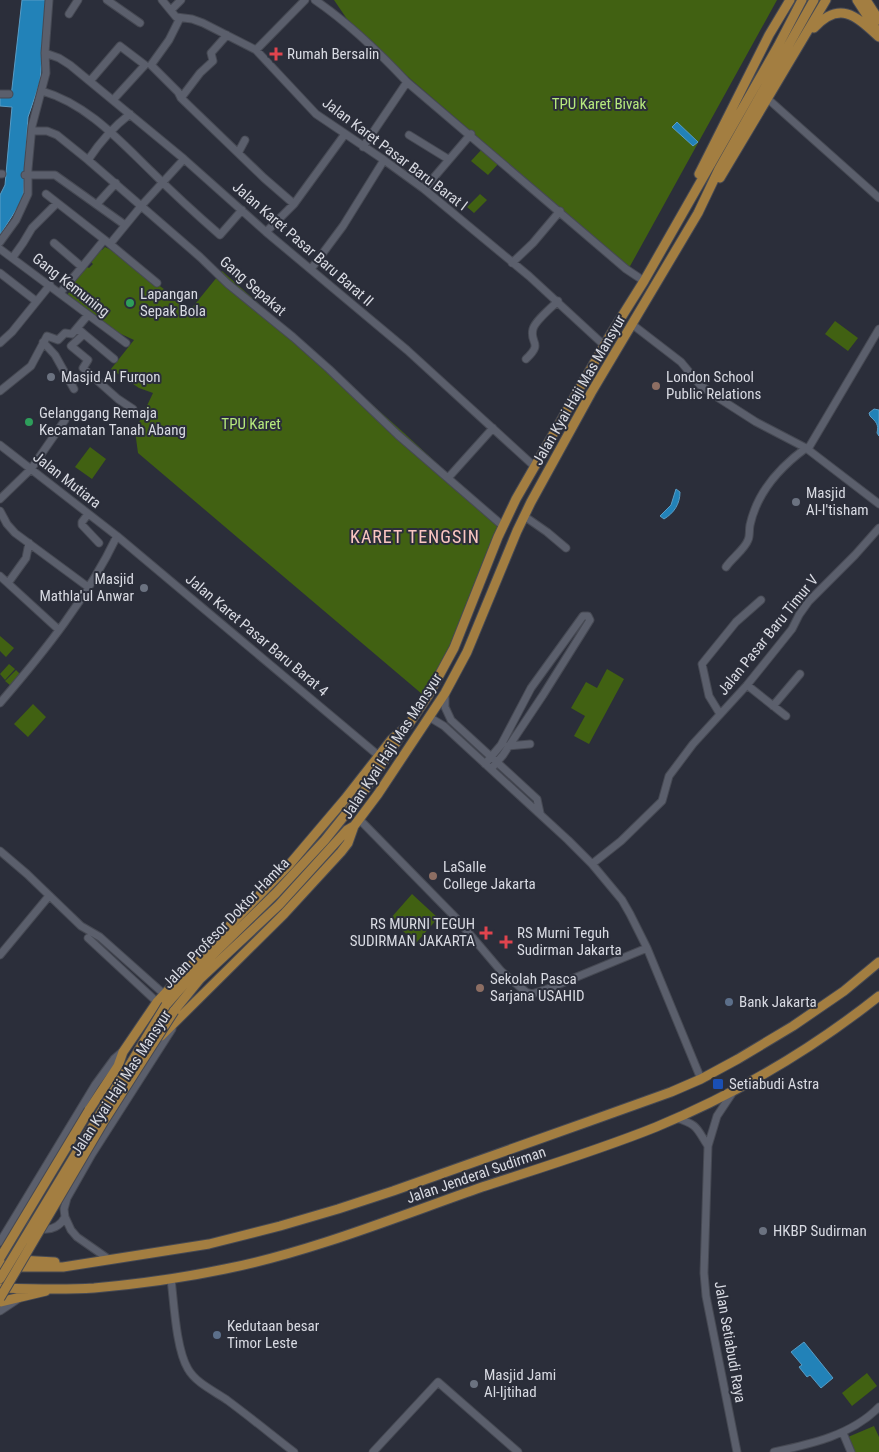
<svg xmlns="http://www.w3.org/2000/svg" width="879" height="1452" font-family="'Roboto Condensed',sans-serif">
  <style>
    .green { fill: #416112 }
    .water { fill: #2282b8; stroke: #599cc5 }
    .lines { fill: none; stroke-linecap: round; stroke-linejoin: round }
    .minor-casing { stroke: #464953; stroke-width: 9 }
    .major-casing { stroke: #464953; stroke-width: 11 }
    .minor { stroke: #5b5f6c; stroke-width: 7 }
    .major { stroke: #a37e41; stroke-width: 9 }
    .major-bridge-casing { stroke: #464953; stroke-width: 11; stroke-linecap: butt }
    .major-bridge { stroke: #a37e41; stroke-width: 9 }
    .health-dot { fill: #e0444e; stroke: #2b2e3a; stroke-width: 2 }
    .leisure-dot { fill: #2e9e5b; stroke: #2b2e3a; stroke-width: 2 }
    .worship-dot { fill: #6b7280; stroke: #2b2e3a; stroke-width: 2 }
    .education-dot { fill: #8d6e63; stroke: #2b2e3a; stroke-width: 2 }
    .service-dot { fill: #5c6f8a; stroke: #2b2e3a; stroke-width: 2 }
    .transit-dot { fill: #1a4fb4; stroke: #2b2e3a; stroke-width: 2 }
    .labels { text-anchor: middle; stroke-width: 4; stroke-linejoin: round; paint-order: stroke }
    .poi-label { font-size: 15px; fill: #d8dae2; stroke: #2b2e3a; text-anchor: start }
    .park-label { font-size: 15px; fill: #b6e97d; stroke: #2b2e3a }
    .street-label { font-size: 15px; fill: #d8dae2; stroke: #2b2e3a }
    .quarter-label { font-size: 18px; letter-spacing: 1px; fill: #f9c5c1; stroke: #2b2e3a }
  </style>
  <rect width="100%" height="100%" fill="#2b2e3a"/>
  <path class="green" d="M334 0H777L629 268 407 76 349 22Z
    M482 149 499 163 488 175 471 161Z
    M480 194 487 200 474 213 467 207Z
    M105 247 111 250 191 309 222 271 404 433 507 528 450 657 422 694 138 453 135 431 153 393 139 388 111 369 134 340 108 328 67 295 74 286 71 283 85 266 89 268 93 264 90 261 100 249 102 250Z
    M835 321 858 338 848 351 825 334Z
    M90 447 106 459 92 479 75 467Z
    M0 636 14 648 6 657 0 651Z
    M9 664 15 669 5 680 0 674Z
    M607 669 624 679 589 744 574 736 585 716 571 708 586 682 597 688Z
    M16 670 21 675 11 686 5 681Z
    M33 704 46 717 28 737 14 724Z
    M412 894 438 918 416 943 390 919Z
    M867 1373 877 1386 852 1406 842 1393Z
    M874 1426 879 1437V1452H854L848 1437Z"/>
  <path class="water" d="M22 0H47L40 82 28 117 23 199 0 235V195L5 185 12 107 0 106V97H11Z
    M677 122 698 142 693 146 672 127Z
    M874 409 879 410V436L877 433C879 424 876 422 870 416L869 413Z
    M676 489 680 492C680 504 674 513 664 519L660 516 671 505Z
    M804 1342 833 1378 821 1388 810 1375 807 1377 799 1367 802 1365 791 1352Z"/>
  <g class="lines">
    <defs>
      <path id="minor" d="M107 0 140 23
        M162 0 176 17 192 19 203 23 256 50 316 114 384 160 424 189 529 276 605 346
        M315 0C350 24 378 51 407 82L626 269 644 281
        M171 10 181 0
        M69 14 78 0
        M180 18 169 40 151 65 178 92 181 98 264 178 294 204
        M256 50 305 0
        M45 53 59 58 70 65 184 159 266 232 407 350 534 466
        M90 81 120 46 145 65 113 100
        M42 91C87 104 119 140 152 172 174 194 197 215 220 235L242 210
        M0 94H9
        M181 98 200 73 213 61 211 53 227 35
        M768 99 879 198
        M32 131H47L57 135 88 160 200 257 228 284 293 337 329 369 398 435 503 526
        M409 135 448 159
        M363 147 407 82
        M238 153 245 140
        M88 160C100 142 113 127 130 114
        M0 174H2
        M25 175H55L125 225
        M424 189 471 134
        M46 194 110 244 157 283
        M97 204 116 183
        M266 232 294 204 345 134
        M0 242 16 220 28 194V169L32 126 46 73 45 53 49 0
        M54 243 82 267 104 240
        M110 244 142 205 184 159
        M0 249 126 343
        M13 257 23 243 32 228 57 203
        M512 263 533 243 560 211
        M311 269 343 226 384 160
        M0 273 36 301
        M60 293 82 267
        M633 325 681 362 700 385 717 397 756 422 806 448 879 504
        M77 328 84 334 71 346 88 360 83 368 118 399 133 409
        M84 334 114 359
        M43 342 55 355 74 389
        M0 343 12 332 50 285
        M526 359C544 342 529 344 533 329 535 321 551 308 558 301
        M0 391 31 366 47 336 58 340 65 333 72 334 88 315
        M0 445 117 536 379 756
        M808 449 879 329
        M448 478 493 428
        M0 499 31 469 65 420
        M0 511 7 524 15 533 88 587
        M88 514 82 522V525L99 543
        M524 516 547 532 566 548
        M726 567C731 559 745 549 748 540 750 536 749 530 750 525 757 493 780 467 806 448
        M0 576 59 630
        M8 583 26 558 29 543
        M747 685 786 716
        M445 694V707L451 720 537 799 540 813
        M0 703C44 652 88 597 117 536
        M773 706 800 674
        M720 714 709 696 702 664 736 622 761 600
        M429 717 444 726 568 840 592 864 622 900 630 914 647 948 701 1079
        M508 746 530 744
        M485 764 501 745 531 688 583 616H588L590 620 543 695 503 755 491 769
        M359 819 456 918 501 971 526 992 532 994 550 988 647 948
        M0 851 27 874 81 926 100 937 164 994
        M592 864 621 841 662 801 669 776 693 744 747 685 792 629 799 615 809 601 855 555 879 528
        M88 938 157 1002
        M0 955 49 896
        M733 1092 717 1116 708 1146 704 1273 706 1296 737 1452
        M676 1118C699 1125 696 1128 708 1146
        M21 1215C31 1231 55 1236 65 1217
        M0 1242 95 1085 114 1059 122 1052
        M110 1260 77 1237 71 1230 65 1217 64 1209 67 1198 92 1154 172 1029
        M171 1279C174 1303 176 1349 188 1369 196 1383 214 1391 227 1400 250 1417 272 1435 294 1452
        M0 1311 18 1299
        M843 1433 851 1452
        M373 1452 438 1382 518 1452
        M774 1452C811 1444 852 1435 879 1407"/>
      <path id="major" d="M857 0 877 31
        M866 0 879 20
        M814 28C840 0 856 16 879 37
        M699 174 769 35 790 0
        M720 178 826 0
        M166 1005 195 972 276 893 325 840 365 790 400 737
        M174 1011 200 979 279 905 347 830 354 826
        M161 1036 284 914 341 852 348 843 354 826 378 794 445 693 467 652 517 531 531 502 591 393 698 213 719 169 814 0
        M89 1110 118 1066 123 1052 157 1002 197 959 289 865 345 799 392 739 409 724 428 696 454 648 498 537 516 499 609 337 644 281 778 46 802 0
        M0 1259 55 1262
        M0 1267H63L209 1244 280 1226 338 1209 393 1191 590 1121 671 1092 701 1079 738 1059 793 1026 844 991 879 962
        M0 1288C32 1289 63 1290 94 1288 138 1284 182 1278 225 1269 311 1252 399 1216 482 1187 540 1168 599 1150 656 1127 736 1094 811 1050 879 996
        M0 1302 46 1291"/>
    </defs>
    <use href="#minor" class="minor-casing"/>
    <use href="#major" class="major-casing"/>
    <use href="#minor" class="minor"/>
    <use href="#major" class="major"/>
    <defs>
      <path id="major-bridge" d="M0 1258 89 1110
        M0 1279 166 1005
        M0 1298 104 1121 174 1011"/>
    </defs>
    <use href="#major-bridge" class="major-bridge-casing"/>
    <use href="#major-bridge" class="major-bridge"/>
  </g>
  <g class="health-dot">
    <path d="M273.5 46.5h5v5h5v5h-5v5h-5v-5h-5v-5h5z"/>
    <path d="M483.5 925.5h5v5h5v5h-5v5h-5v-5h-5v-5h5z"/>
    <path d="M503.5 934.5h5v5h5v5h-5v5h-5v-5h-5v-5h5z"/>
  </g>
  <g class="leisure-dot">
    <circle cx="130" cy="303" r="5"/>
    <circle cx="29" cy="422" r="5"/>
  </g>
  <g class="worship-dot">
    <circle cx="51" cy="377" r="5"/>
    <circle cx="796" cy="502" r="5"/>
    <circle cx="144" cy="588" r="5"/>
    <circle cx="763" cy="1231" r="5"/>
    <circle cx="474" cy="1384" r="5"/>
  </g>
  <g class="education-dot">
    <circle cx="656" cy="386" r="5"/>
    <circle cx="433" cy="876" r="5"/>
    <circle cx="480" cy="988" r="5"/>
  </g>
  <g class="service-dot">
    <circle cx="729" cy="1002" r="5"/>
    <circle cx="217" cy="1335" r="5"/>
  </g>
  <rect class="transit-dot" x="712" y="1078" width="12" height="12" rx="2.5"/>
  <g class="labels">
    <g class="poi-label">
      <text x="287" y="59">Rumah Bersalin</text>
      <text x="140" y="299">Lapangan<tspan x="140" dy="17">Sepak Bola</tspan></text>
      <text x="61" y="382">Masjid Al Furqon</text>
      <text x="666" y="382">London School<tspan x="666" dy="17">Public Relations</tspan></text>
      <text x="39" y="418">Gelanggang Remaja<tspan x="39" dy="17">Kecamatan Tanah Abang</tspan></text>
      <text x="806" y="498">Masjid<tspan x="806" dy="17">Al-I'tisham</tspan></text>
      <text x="134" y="584" text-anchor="end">Masjid<tspan x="134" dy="17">Mathla'ul Anwar</tspan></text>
      <text x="443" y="872">LaSalle<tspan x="443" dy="17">College Jakarta</tspan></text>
      <text x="475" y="929" text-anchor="end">RS MURNI TEGUH<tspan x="475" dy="17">SUDIRMAN JAKARTA</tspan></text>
      <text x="517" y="938">RS Murni Teguh<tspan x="517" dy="17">Sudirman Jakarta</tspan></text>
      <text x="490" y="984">Sekolah Pasca<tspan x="490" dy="17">Sarjana USAHID</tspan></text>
      <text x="739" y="1007">Bank Jakarta</text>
      <text x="729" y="1089">Setiabudi Astra</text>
      <text x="773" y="1236">HKBP Sudirman</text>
      <text x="227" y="1331">Kedutaan besar<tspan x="227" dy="17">Timor Leste</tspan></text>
      <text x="484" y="1380">Masjid Jami<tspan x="484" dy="17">Al-Ijtihad</tspan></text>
    </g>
    <g class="park-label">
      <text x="599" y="109">TPU Karet Bivak</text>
      <text x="251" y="429">TPU Karet</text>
    </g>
    <g class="street-label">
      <text transform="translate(395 154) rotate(37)" y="5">Jalan Karet Pasar Baru Barat I</text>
      <text transform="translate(303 244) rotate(41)" y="5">Jalan Karet Pasar Baru Barat II</text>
      <text transform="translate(71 285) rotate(38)" y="5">Gang Kemuning</text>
      <text transform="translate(253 286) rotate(41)" y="5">Gang Sepakat</text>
      <text transform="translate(579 390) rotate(-60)" y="5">Jalan Kyai Haji Mas Mansyur</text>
      <text transform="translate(67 480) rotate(38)" y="5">Jalan Mutiara</text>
      <text transform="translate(257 635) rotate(40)" y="5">Jalan Karet Pasar Baru Barat 4</text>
      <text transform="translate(768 635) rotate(-51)" y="5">Jalan Pasar Baru Timur V</text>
      <text transform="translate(392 746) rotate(-57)" y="5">Jalan Kyai Haji Mas Mansyur</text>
      <text transform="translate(226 923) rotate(-46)" y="5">Jalan Profesor Doktor Hamka</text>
      <text transform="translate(121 1083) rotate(-57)" y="5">Jalan Kyai Haji Mas Mansyur</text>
      <text transform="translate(476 1175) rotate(-19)" y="5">Jalan Jenderal Sudirman</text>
      <text transform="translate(730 1342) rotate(80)" y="5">Jalan Setiabudi Raya</text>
    </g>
    <g class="quarter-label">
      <text x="415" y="543">KARET TENGSIN</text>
    </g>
  </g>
</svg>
